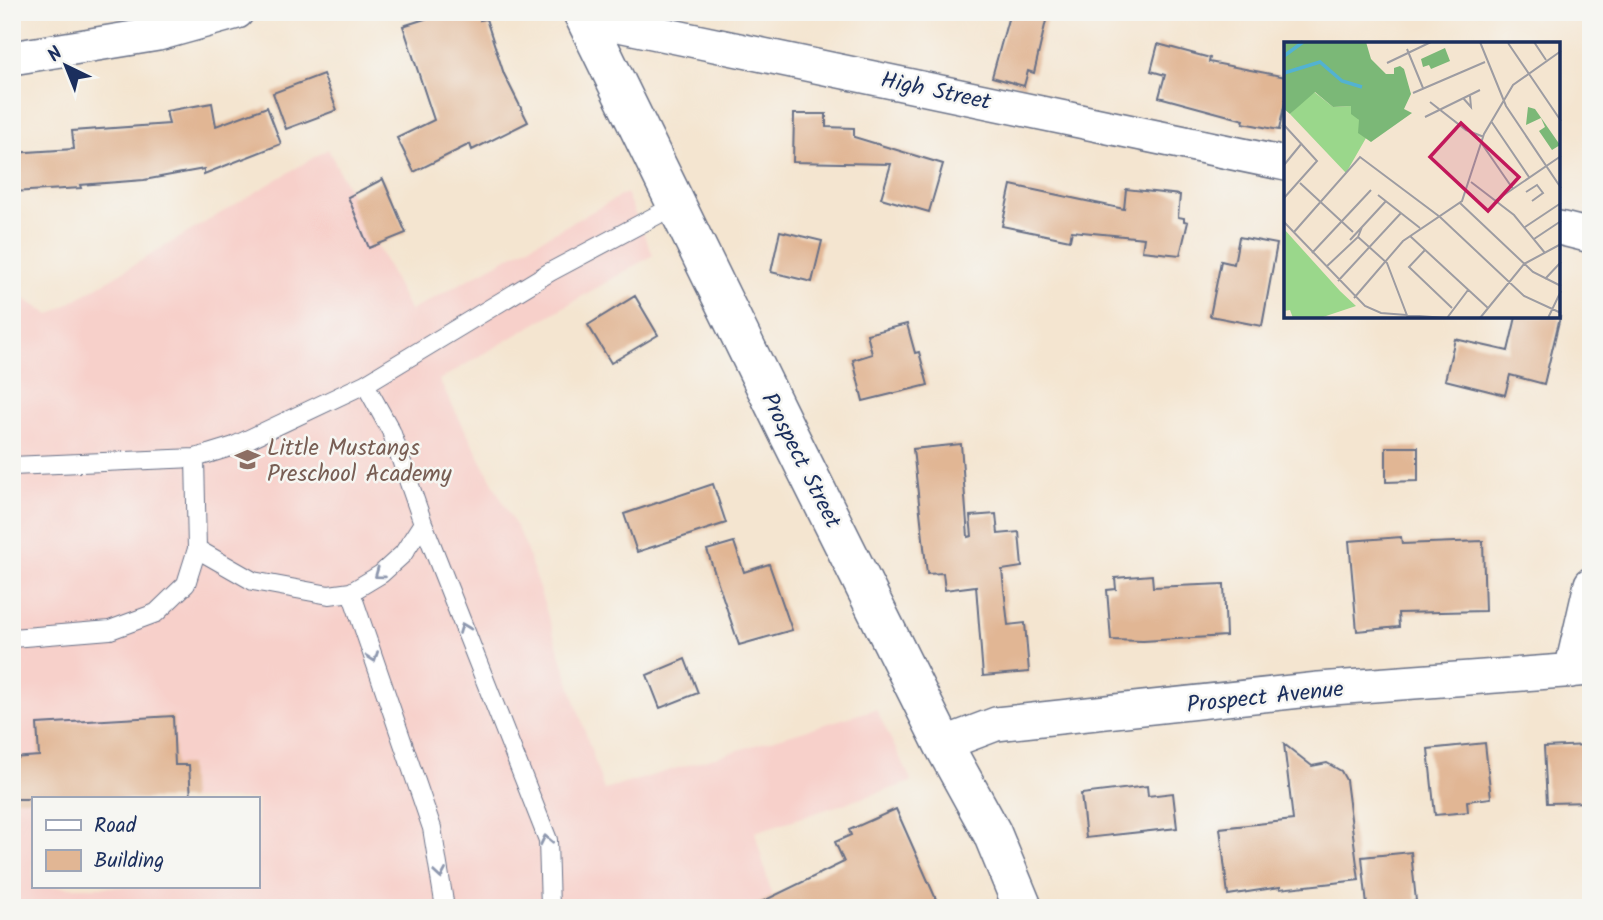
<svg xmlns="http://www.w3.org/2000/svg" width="1603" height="920" font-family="Kalam,sans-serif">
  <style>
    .built { fill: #f7d0ca; fill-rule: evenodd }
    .building { fill: #e1b694 }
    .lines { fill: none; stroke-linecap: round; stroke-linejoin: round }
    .lane-casing { stroke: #676f86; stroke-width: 20 }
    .street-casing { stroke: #676f86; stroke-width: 36 }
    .secondary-casing { stroke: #676f86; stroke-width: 41 }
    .lane { stroke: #fff; stroke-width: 18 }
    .street { stroke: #fff; stroke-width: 33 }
    .secondary { stroke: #fff; stroke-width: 38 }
    .oneway { stroke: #8d97ae }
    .labels { text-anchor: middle; stroke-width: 5; stroke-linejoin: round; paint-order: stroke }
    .street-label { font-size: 23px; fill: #1b2f5e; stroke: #f6f6f2 }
    .education-label { font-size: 23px; fill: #785e54; stroke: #f6f6f2; text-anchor: start }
    .inset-river { fill: none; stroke: #53b2d1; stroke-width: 3.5 }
    .inset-road { fill: none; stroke: #9d9ca2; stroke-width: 2 }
    .view { fill: #c2185b; fill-opacity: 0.15; stroke: #c2185b; stroke-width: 3.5 }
    .inset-edge { fill: none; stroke: #1b2f5e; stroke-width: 3.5 }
  </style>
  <rect width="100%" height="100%" fill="#f6f6f2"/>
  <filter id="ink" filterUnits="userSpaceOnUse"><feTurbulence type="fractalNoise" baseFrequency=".0143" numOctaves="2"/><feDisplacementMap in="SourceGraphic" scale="14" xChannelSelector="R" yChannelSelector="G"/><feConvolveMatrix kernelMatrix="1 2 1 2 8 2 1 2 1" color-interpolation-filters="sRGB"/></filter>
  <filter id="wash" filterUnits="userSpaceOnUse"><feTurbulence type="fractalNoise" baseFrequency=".00686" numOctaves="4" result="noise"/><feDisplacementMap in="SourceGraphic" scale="28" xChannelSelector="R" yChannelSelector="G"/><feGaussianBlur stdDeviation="1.57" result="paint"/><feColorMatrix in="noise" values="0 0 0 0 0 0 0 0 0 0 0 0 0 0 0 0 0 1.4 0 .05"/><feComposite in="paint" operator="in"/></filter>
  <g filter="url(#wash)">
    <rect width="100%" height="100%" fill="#f4e5d0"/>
    <path class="built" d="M328 149 410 311 626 193 653 255 439 380 524 542 604 790 876 709 912 782 755 832 775 908H12V291L50 315ZM33 799H257V887H33Z"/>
    <g id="blocks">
      <path class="building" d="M447 12H478L480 20 486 19 504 74 528 122 472 150 470 144 414 172 397 138 434 120 403 26Z
        M1010 12H1048L1034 73 1028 71 1024 86 992 77Z
        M1158 44 1210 58 1209 62 1286 77V97L1279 130 1243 123 1244 120 1159 97 1165 75 1151 71Z
        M323 74 337 110 286 129 273 93Z
        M212 103 216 126 267 107 281 144 204 174V169L144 180 80 185 81 188 12 192V153L74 149 72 131 169 124 166 111Z
        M794 114H826V127L854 128V137L943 164 929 212 881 198 891 164 793 162Z
        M383 179 406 233 369 248 348 197Z
        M1011 185 1124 209 1126 189 1180 195 1178 217 1184 218V221L1188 222 1180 255 1142 251 1144 238 1072 231 1070 240 1002 226Z
        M780 231 822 241 812 282 771 272Z
        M1239 237 1277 244 1262 326 1210 316 1221 261 1234 264Z
        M635 296 658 335 611 363 588 325Z
        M1516 317H1560L1544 384 1510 375 1505 395 1445 380 1455 339 1508 351Z
        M907 324 915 353 919 352 928 385 863 401 853 360 872 354 867 334Z
        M961 444 968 537 972 536 970 516 996 514 998 534 1019 532 1022 567 1002 570 1008 625 1025 623 1029 672 983 676 976 586 945 590 943 573 927 574 913 449Z
        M1386 447H1418V481L1386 482Z
        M713 484 726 523 637 552 624 514Z
        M1401 537 1402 544 1483 541 1485 611 1398 613 1399 627 1357 631 1349 541Z
        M734 542 744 572 769 564 792 630 739 645 707 550Z
        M1152 575 1153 587 1224 584 1226 636 1143 641 1111 640 1107 590 1116 589 1115 578Z
        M685 659 698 693 660 708 647 675Z
        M173 716 175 765H189L191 799H12V758L39 756 37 724Z
        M1485 743 1491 798 1467 801 1468 812 1435 815 1428 749Z
        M1284 744 1312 766 1327 763 1341 771 1346 780 1359 880 1280 889V887L1228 895 1220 828 1293 820Z
        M1589 745 1591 802 1547 803 1544 747Z
        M1147 786 1148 796 1173 793 1177 828 1086 838 1081 794Z
        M896 809 940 908H749L844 862 835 842 851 835 849 830Z
        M1411 852 1416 901 1367 906 1362 857Z"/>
    </g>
  </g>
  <g filter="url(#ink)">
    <use href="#blocks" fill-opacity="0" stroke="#676f86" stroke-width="2"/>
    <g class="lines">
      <defs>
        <path id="lane" d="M12 466 195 458
          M197 549 253 581 329 595 351 592 381 574 403 554 423 523
          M351 592 432 828 445 908
          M12 638 110 630 156 613 186 584 197 549 195 458 234 446 365 384
          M550 908 548 840 423 523 391 431 365 384 550 272 676 205"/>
        <path id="street" d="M585 18 1286 164
          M12 58 158 34 237 12
          M1559 228 1591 236
          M1571 671 1591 584
          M943 744 996 724 1319 689 1591 669"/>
        <path id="secondary" d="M582 12 787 431 943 744 992 833 1023 908"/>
      </defs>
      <use href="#lane" class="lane-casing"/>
      <use href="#street" class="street-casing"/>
      <use href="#secondary" class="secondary-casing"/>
      <use href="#lane" class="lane"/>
      <use href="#street" class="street"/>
      <use href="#secondary" class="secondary"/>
    </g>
    <defs><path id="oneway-chevron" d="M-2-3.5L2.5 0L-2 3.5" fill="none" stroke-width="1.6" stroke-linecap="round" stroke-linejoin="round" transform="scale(1.75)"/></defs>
    <g class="oneway">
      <use href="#oneway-chevron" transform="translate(379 574) rotate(144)"/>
      <use href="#oneway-chevron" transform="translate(464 628) rotate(-111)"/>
      <use href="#oneway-chevron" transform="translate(373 657) rotate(71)"/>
      <use href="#oneway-chevron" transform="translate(546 840) rotate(-102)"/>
      <use href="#oneway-chevron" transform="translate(440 874) rotate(81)"/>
    </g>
  </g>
  <defs>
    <symbol id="school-bare" viewBox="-9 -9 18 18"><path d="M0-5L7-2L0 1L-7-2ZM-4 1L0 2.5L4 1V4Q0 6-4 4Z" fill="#8d6e63" stroke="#f6f6f2" stroke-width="2.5" paint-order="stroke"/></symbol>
  </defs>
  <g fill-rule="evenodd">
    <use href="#school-bare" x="230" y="442" width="35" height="35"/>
  </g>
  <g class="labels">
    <g class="street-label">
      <text transform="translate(936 90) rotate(12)" y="8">High Street</text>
      <text transform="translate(802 460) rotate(63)" y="8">Prospect Street</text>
      <text transform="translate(1265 696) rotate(-6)" y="8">Prospect Avenue</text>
    </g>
    <g class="education-label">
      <text x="267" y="455">Little Mustangs<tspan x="267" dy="26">Preschool Academy</tspan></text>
    </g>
  </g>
  <g transform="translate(1284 42)">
    <rect width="276" height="276" fill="#f4e5d0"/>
    <path d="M29 49 49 65 67 64 75 78 82 96 62 131 6 72ZM0 187 56 249 72 264 36 276H9L6 268 0 269Z" fill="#9ad78b"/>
    <path d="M0 0H82L87 17 102 32H110V26L116 24 120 27 127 52 120 67 128 71 87 100 74 91 75 78 67 72V64L49 65 31 50 6 72 0 67ZM161 6 166 19 147 27 145 23 139 25 137 17ZM244 65 251 67 276 103 268 108 255 89 261 85 257 76 242 83Z" fill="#7bb877"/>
    <path class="inset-river" d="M0 14 19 0M0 31 36 20 58 39 78 45"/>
    <path class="inset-road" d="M196 0 222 64 277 146M250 0 262 18M224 1 277 79M123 7 139 46M103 21 147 0M129 51 201 20M179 56 187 65 186 54M146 60 182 88 200 95M141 75 196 48M207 79 245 135M0 83 33 119 0 156M198 102 229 147M0 123 18 101M187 140 230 173 261 211M16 141 69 190M242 150 253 143 259 151 248 159M94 153 136 186M211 159 277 114M176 161 249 230 277 244M0 180 81 264 97 271 161 276M241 185 277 161M10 190 76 115 156 175 240 254 277 271M126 194 204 266M74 195 103 221 124 276M250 197 277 179M66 198 102 159M141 208 125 225 168 266M28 211 87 148M42 225 74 195 78 185M261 237 277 220M54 239 117 171M70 256 119 199 178 159 200 92 229 43 277 9M163 276 184 248M196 276 240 222 277 202M264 276 277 249"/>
    <path class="view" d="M177 81 235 135 204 169 146 115Z"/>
    <rect width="276" height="276" class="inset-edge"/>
  </g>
  <rect width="1603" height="920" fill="none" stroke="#f6f6f2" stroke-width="42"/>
  <rect x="32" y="797" width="228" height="91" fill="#f6f6f2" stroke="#9ea6b7" stroke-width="2"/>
  <rect x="46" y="820" width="35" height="10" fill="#ffffff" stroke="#9ea6b7" stroke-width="2"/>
  <text x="94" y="832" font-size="21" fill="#1b2f5e">Road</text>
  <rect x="46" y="850" width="35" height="21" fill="#e1b694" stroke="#9ea6b7" stroke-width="2"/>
  <text x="94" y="867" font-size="21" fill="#1b2f5e">Building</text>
  <g transform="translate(66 66) rotate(317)" stroke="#f6f6f2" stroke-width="5" paint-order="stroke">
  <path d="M0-5L12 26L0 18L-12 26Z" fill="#1b2f5e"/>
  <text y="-10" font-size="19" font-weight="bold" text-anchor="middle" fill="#1b2f5e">N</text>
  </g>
</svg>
